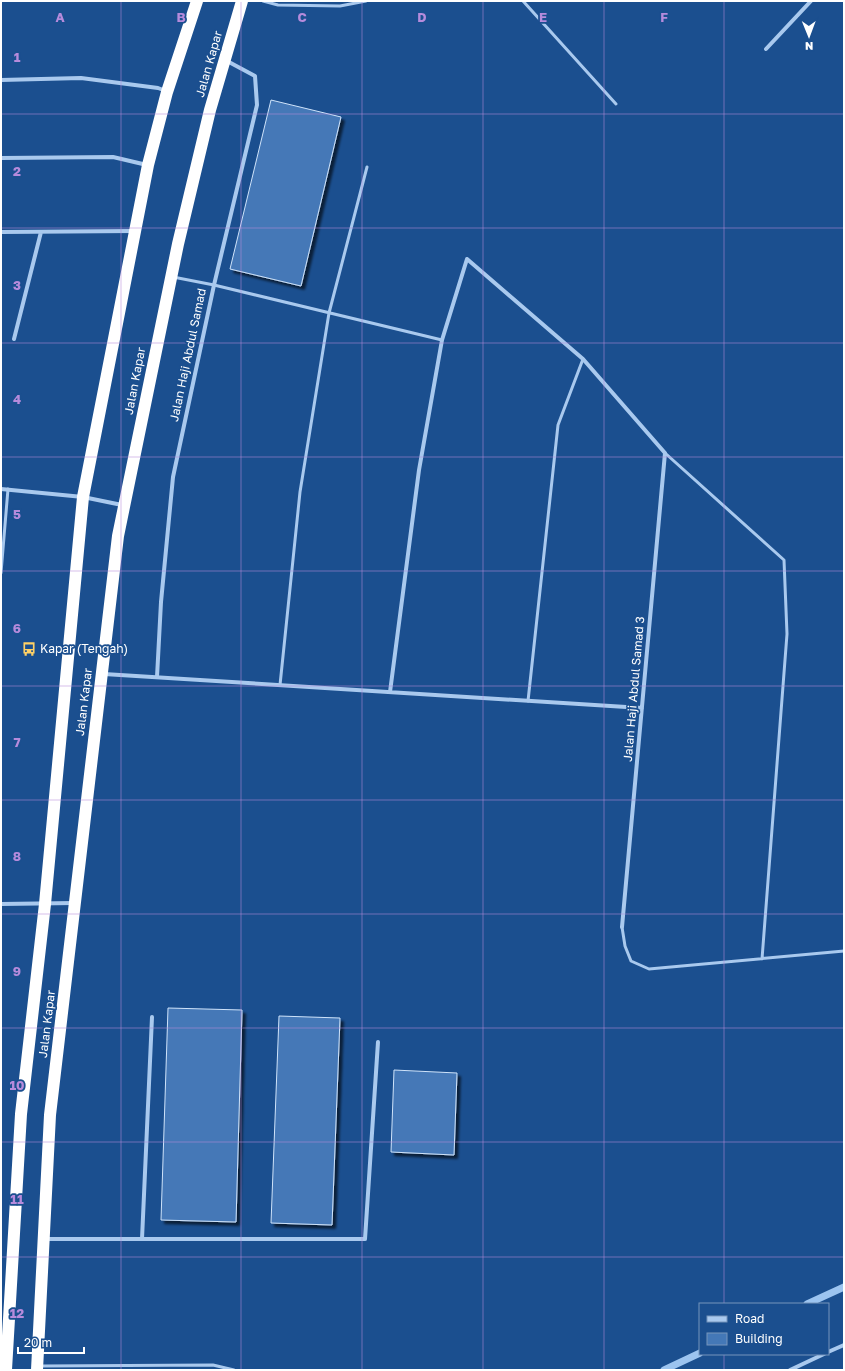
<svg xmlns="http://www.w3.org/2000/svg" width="845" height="1371" font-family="'Golos Text',sans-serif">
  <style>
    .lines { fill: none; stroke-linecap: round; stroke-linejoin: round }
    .stream { stroke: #9cc4f0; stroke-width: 7 }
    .building { fill: #4478b7; stroke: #cfe3fa; filter: url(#shadow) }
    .lane { stroke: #a9c9ee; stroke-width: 3 }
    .street { stroke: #a9c9ee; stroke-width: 4 }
    .highway { stroke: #fff; stroke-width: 12 }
    .grid { fill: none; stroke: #b68bdc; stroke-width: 1; stroke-opacity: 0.55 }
    .labels { text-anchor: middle; stroke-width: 3.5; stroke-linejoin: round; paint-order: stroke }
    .street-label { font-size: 12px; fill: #fff; stroke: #1b4f8f }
    .poi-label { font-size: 12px; fill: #fff; stroke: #1b4f8f; text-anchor: start }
    .grid-label { font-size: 13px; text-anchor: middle; font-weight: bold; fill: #b68bdc; stroke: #1b4f8f; stroke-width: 3.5; stroke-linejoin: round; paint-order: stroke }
  </style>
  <defs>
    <filter id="shadow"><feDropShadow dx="3.5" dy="3.5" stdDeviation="1" flood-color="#0009"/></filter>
  </defs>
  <rect width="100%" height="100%" fill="#1b4f8f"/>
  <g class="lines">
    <path class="stream" d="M807 1304 844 1287
      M664 1370 700 1353"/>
  </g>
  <path class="building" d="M271 100 341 117 301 286 230 269Z
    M168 1008 242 1010 236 1222 161 1220Z
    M279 1016 340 1018 332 1225 271 1223Z
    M394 1070 457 1073 454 1155 391 1152Z"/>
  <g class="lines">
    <path class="lane" d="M263 1 278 5 340 6 366 1
      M523 1 616 104
      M173 277 214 285 442 340
      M665 453 784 560 787 634 762 959
      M1 573 8 489
      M280 685 300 492 329 313 367 167
      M528 701 558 425 583 359
      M622 927 625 946 631 961 649 969 844 951
      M41 1366 213 1365 234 1370"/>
    <path class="street" d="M766 49 811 1
      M1 80 81 78 158 88 166 91
      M1 158 113 157 147 165
      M1 232 134 231
      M14 339 41 232
      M1 489 83 497 122 505
      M104 674 642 708
      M157 677 161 602 173 477 214 285 257 105 255 76 227 61
      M390 692 419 470 442 340 467 259 583 359 665 453 622 927
      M1 904 74 903
      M46 1239H365L378 1042
      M142 1239 152 1017
      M828 1352 844 1345
      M790 1370 824 1354"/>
    <path class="highway" d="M6 1370 21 1114 45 904 83 497 148 165 167 92 197 1
      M37 1370 50 1115 118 536 178 244 210 110 242 1"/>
  </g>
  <path class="grid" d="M121 1V1370M241 1V1370M362 1V1370M483 1V1370M604 1V1370M724 1V1304M1 114H844M1 228H844M1 343H844M1 457H844M1 571H844M1 686H844M1 800H844M1 914H844M1 1028H844M1 1142H844M1 1257H844M724 1354V1370"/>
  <defs>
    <symbol id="bus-bare" viewBox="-9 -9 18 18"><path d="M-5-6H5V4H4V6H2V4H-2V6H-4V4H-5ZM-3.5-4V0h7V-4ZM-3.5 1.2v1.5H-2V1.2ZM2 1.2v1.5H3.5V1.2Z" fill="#ffd166" stroke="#1b4f8f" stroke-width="2.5" paint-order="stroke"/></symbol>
  </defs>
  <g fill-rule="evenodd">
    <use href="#bus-bare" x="19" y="639" width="20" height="20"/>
  </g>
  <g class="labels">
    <g class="street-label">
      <text transform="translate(209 64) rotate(-74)" y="4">Jalan Kapar</text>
      <text transform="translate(188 355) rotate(-78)" y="4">Jalan Haji Abdul Samad</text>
      <text transform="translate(135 381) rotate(-79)" y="4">Jalan Kapar</text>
      <text transform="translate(634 689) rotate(-85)" y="4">Jalan Haji Abdul Samad 3</text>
      <text transform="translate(84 702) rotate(-83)" y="4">Jalan Kapar</text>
      <text transform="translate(47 1024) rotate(-83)" y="4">Jalan Kapar</text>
    </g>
    <g class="poi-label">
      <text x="40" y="653">Kapar (Tengah)</text>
    </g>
  </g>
  <g class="grid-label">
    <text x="60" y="22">A</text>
    <text x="181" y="22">B</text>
    <text x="302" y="22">C</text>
    <text x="422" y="22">D</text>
    <text x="543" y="22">E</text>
    <text x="664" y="22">F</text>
    <text x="17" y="62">1</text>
    <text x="17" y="176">2</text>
    <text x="17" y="290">3</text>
    <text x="17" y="404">4</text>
    <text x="17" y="519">5</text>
    <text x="17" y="633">6</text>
    <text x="17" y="747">7</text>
    <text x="17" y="861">8</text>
    <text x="17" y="976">9</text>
    <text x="17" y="1090">10</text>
    <text x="17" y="1204">11</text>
    <text x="17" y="1318">12</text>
  </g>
  <rect width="845" height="1371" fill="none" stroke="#ffffff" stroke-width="4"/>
  <rect x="699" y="1303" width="130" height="52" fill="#1b4f8f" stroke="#7695bc"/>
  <rect x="707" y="1316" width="20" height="6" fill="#a9c9ee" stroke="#7695bc"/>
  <text x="735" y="1323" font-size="12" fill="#ffffff">Road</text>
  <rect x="707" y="1333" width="20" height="12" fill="#4478b7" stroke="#7695bc"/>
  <text x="735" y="1343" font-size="12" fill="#ffffff">Building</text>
  <g transform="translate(809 36) rotate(179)" stroke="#1b4f8f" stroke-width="3" paint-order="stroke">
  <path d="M0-3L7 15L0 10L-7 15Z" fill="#ffffff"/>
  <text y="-6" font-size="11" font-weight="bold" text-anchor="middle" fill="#ffffff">N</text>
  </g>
  <path d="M18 1347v6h66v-6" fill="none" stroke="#ffffff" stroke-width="2"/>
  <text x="24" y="1347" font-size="12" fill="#ffffff" stroke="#1b4f8f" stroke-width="3" paint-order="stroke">20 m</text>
</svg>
